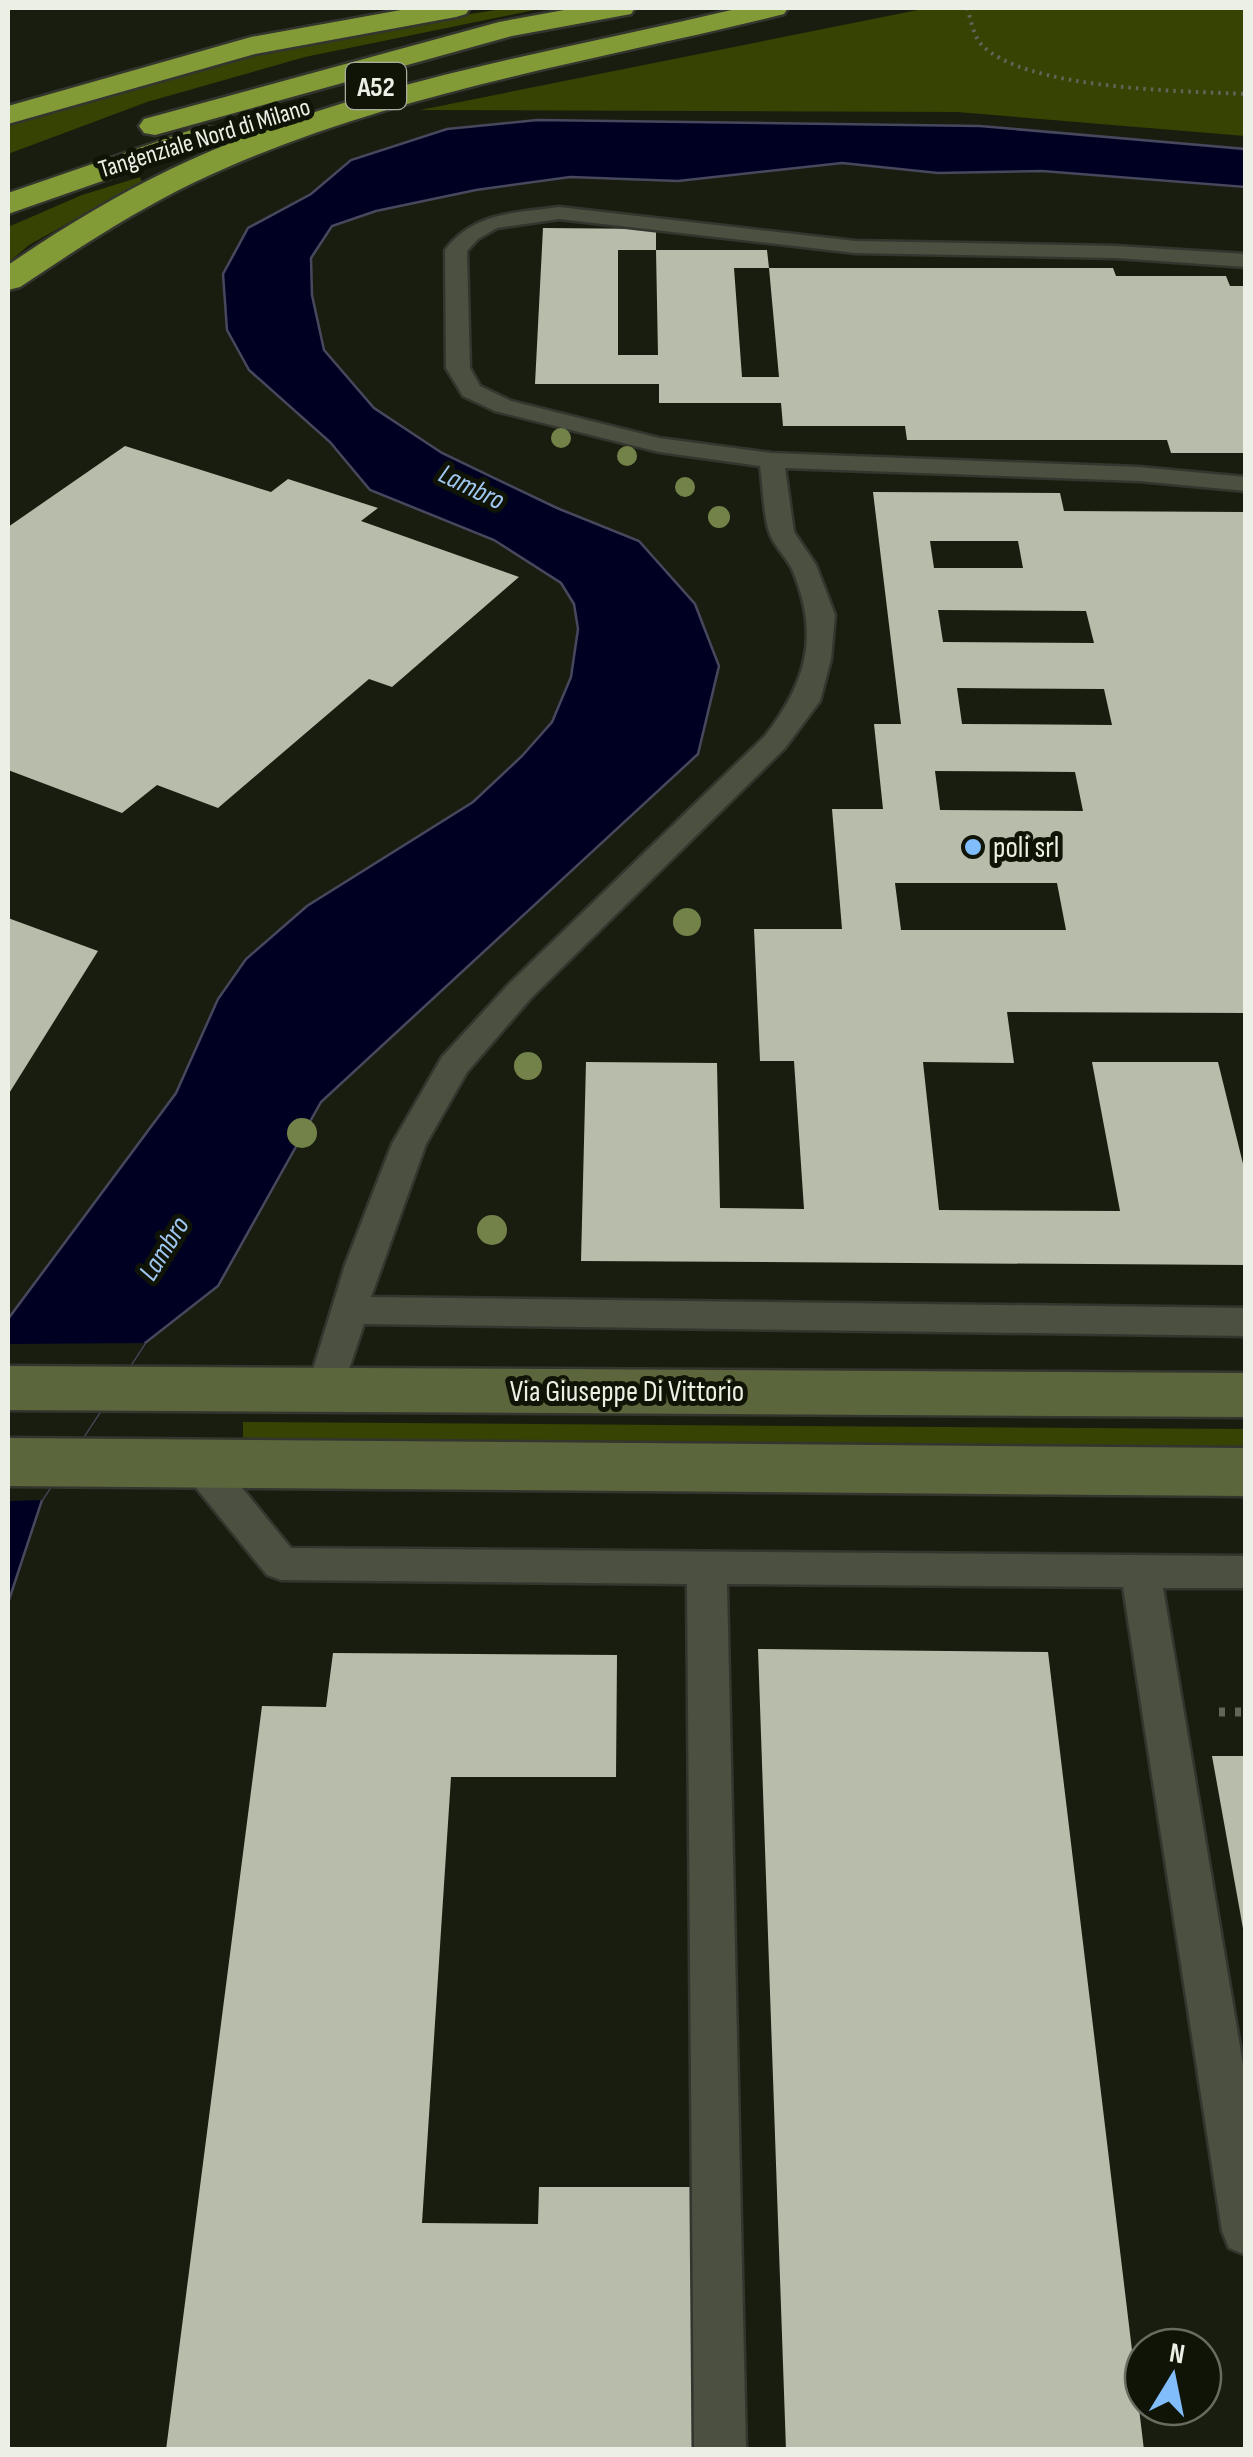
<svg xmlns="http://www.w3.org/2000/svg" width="1253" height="2457" font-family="'Sofia Sans Condensed',sans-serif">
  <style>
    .green { fill: #364302 }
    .water { fill: #000023; stroke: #47485d; stroke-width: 2.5 }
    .pier { fill: #191d0f }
    .building { fill: #b7bdaa; fill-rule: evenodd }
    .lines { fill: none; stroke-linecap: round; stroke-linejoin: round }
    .lane-casing { stroke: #33352e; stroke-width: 5 }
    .secondary-casing { stroke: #33352e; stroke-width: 5 }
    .highway-casing { stroke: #33352e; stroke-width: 5 }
    .path-far1 { stroke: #616458; stroke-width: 4; stroke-dasharray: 2.5 5; stroke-linecap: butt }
    .path { stroke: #616458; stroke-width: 9; stroke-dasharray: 6 10; stroke-linecap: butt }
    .lane { fill: #4b5040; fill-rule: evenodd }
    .secondary { fill: #5c663d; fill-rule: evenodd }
    .highway { fill: #829b37; fill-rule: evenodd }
    .tree { fill: #738249 }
    .poi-dot { fill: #81bdfa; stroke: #101407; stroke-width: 4 }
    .labels { text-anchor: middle; stroke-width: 10; stroke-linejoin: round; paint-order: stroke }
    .far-street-label { font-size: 25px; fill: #ecefe5; stroke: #101407 }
    .shield { fill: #101407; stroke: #aaada2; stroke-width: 2.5 }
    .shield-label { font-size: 28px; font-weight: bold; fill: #ecefe5 }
    .far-water-label { font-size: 28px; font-style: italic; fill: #9fc7f0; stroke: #101407 }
    .poi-label { font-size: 30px; fill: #ecefe5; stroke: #101407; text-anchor: start }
    .street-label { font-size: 30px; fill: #ecefe5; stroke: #101407 }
  </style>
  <rect width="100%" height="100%" fill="#191d0f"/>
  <path class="green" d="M509 8H544L305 57 147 102 8 154V125C172 70 338 34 509 8Z
    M928 8H1245V136L957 112 420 110Z
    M140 177 142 182 29 245 8 263V227L82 195Z
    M243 1422 1245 1429 1246 1447 243 1441Z"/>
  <path class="water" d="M537 120 980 126 1245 149V187L1042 171 938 173 842 163 678 181 570 177 476 190 376 211 332 226 311 258 312 295 324 350 374 408 442 453 557 508 639 541 695 604 719 666 698 754 321 1102 218 1286 145 1343 42 1500 8 1603V1319L176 1093 218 999 246 959 307 906 473 802 522 756 552 722 571 677 578 629 574 604 561 583 494 540 370 490 330 442 249 370 227 330 223 274 248 228 311 194 351 160 447 129Z"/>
  <path class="pier" d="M145 1343 42 1500 8 1501V1344Z"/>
  <path class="building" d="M543 228 656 229V250H618V355H658L656 250H767L769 268H1113L1116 276H1226L1230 286H1246V453H1171L1167 440H907L905 426H783L781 403H659V384H535ZM734 268H769L779 377H742Z
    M125 446 271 492 288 479 378 508 361 521 519 577 392 687 369 679 218 808 157 785 122 813 8 770V527Z
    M873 492 1060 493 1064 511 1243 512 1246 1013 1007 1012 1014 1063 923 1062 939 1210 1120 1211 1092 1062H1218L1246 1176V1265L581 1261 586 1062 717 1063 720 1208 804 1209 794 1061H760L754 929H842L832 809H883L874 724H901ZM930 541H1018L1023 568H934ZM938 610 1086 611 1094 643 943 642ZM957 688 1104 689 1112 725 962 724ZM935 771 1075 772 1083 811 940 810ZM895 883H1057L1066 930H901Z
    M8 918 98 951 8 1095Z
    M758 1649 1048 1652 1144 2450H786Z
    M333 1653 617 1655 616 1777H451L422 2223 538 2224 539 2187H699L703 2450H166L262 1706 326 1707Z
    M1212 1756H1246V1934H1244Z"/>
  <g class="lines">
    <defs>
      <path id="lane" d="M559 207 855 241 1116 246 1246 254V267L1116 258 855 253 559 219 497 228 478 239 467 251 470 368 480 386 511 401 659 438 772 453 1139 467 1246 477V491L1139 481 785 468 794 532 816 565 835 615 831 659 820 701 785 748 531 998 467 1072 426 1144 371 1297 1246 1308V1336L364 1324 339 1399 326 1403 313 1399 307 1389 345 1265 392 1144 442 1057 509 984 765 736C807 681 820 635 792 569 785 555 771 543 768 528 763 509 763 486 760 466L659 452 495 411 463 396 446 368 445 250C474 212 515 213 559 207Z
        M198 1447 212 1451 291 1548 1246 1556V1588H1163L1246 2082V2255L1229 2248 1222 2231 1123 1587 727 1584 746 2450H694L687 1584 281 1580 267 1575 184 1473 179 1462 184 1451Z"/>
      <path id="secondary" d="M8 1366 1246 1373V1417L8 1410Z
        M8 1438 1246 1448V1496L8 1486Z"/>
      <path id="highway" d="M412 8H470L466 14 456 17 255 54 8 124V106L251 37Z
        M575 8H635L631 14 512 36 155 135 144 133 139 126 144 119 499 22Z
        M740 8H788L784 14C587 63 379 94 195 182 133 212 77 249 20 287L8 290V265C61 229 113 197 171 169 348 84 550 53 740 8Z
        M203 126 214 128 219 135 214 142 8 214V193Z"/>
    </defs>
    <use href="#lane" class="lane-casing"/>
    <use href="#secondary" class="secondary-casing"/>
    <use href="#highway" class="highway-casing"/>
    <path class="path-far1" d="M967 8C971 19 973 35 981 44 1023 90 1185 91 1246 94"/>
    <path class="path" d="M1219 1712H1246"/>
    <use href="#lane" class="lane"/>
    <use href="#secondary" class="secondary"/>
    <use href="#highway" class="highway"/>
  </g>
  <g class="tree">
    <circle cx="561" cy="438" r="10"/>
    <circle cx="627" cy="456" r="10"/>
    <circle cx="685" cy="487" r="10"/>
    <circle cx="719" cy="517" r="11"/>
    <circle cx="687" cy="922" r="14"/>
    <circle cx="528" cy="1066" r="14"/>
    <circle cx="302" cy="1133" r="15"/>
    <circle cx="492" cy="1230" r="15"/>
  </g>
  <circle class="poi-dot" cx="973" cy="847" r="10"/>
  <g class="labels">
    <g class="far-street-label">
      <text transform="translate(204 137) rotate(-17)" y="9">Tangenziale Nord di Milano</text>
    </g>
    <rect class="shield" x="346" y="63" width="60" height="46" rx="8"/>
    <g class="shield-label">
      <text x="376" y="96">A52</text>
    </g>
    <g class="far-water-label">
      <text transform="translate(472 486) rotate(26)" y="10">Lambro</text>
      <text transform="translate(163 1248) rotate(-58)" y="10">Lambro</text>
    </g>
    <g class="poi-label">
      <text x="993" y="857">poli srl</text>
    </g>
    <g class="street-label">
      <text x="627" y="1401">Via Giuseppe Di Vittorio</text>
    </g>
  </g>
  <rect width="1253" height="2457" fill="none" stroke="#ecefe5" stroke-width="20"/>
  <g transform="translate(1173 2377) rotate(10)"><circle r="48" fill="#101407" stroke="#686c60" stroke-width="2.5"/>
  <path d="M0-8L18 38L0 25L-18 38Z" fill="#81bdfa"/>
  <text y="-15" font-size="28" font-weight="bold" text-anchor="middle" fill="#ecefe5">N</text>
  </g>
</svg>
